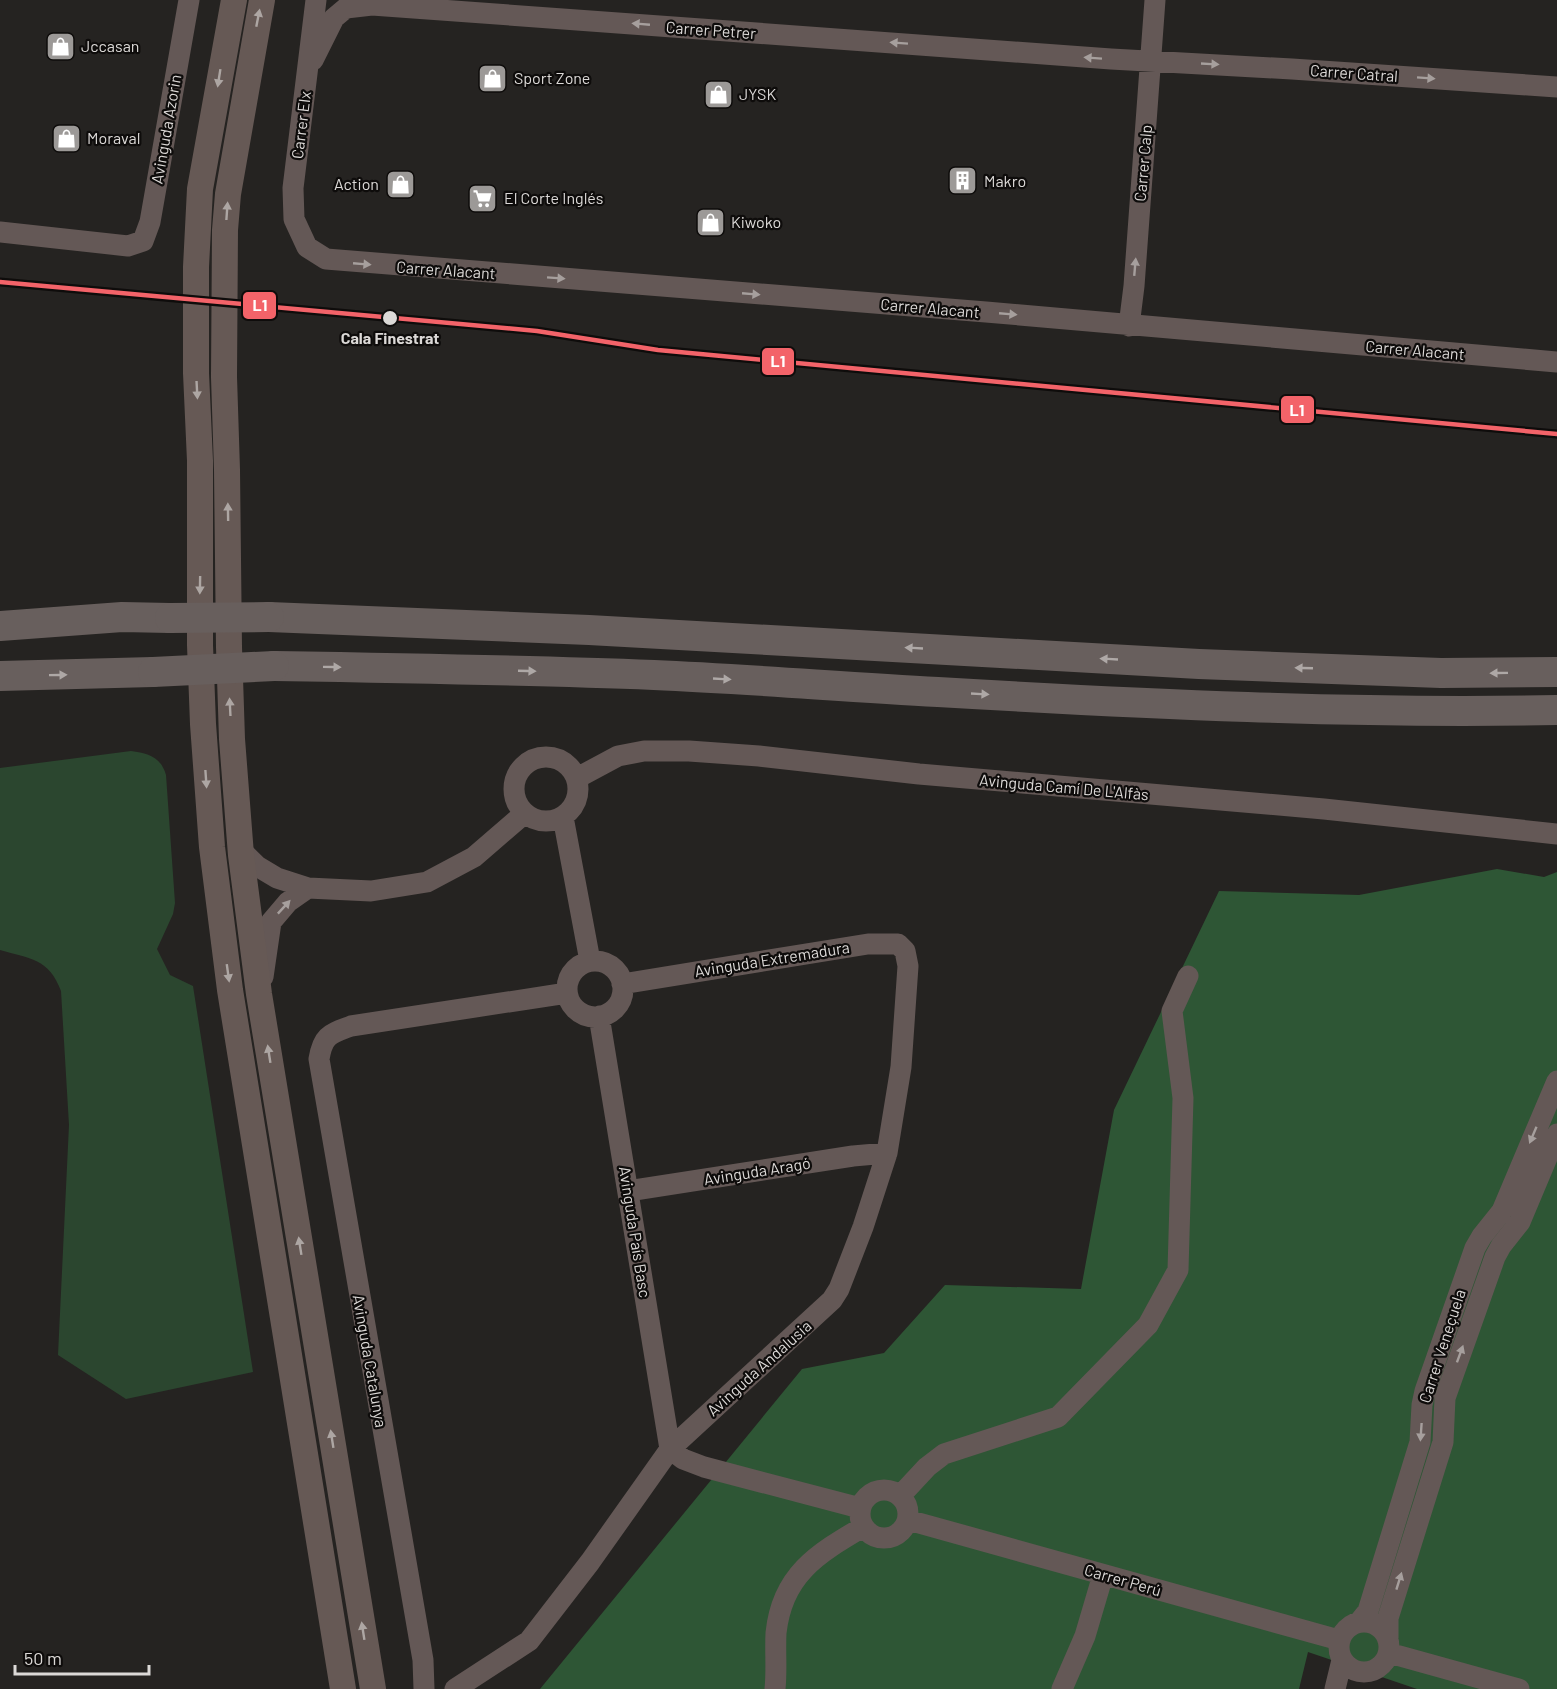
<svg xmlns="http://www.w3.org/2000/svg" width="1557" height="1689" font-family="Barlow,sans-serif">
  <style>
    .green { fill: #2b462f }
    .forest { fill: #2e5635 }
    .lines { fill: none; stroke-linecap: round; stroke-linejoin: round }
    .minor { stroke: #645856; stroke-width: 21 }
    .major { stroke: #665955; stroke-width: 26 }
    .highway { stroke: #685f5d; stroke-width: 30 }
    .highway-bridge { stroke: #685f5d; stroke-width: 30 }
    .tram-1-casing { stroke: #0e0c0b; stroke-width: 9 }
    .tram-1 { stroke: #f36369; stroke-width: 4.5 }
    .oneway { fill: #ada6a3 }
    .oneway2 { fill: #a69f9d }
    .oneway3 { fill: #aea8a6 }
    .stop-dot { fill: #dcd9d7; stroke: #0e0c0b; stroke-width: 2 }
    .labels { text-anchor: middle; stroke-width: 4.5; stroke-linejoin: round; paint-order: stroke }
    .street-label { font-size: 16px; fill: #dcd9d7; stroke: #0e0c0b }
    .poi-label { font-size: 16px; fill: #dcd9d7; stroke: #0e0c0b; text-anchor: start }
    .stop-label { font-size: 16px; font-weight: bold; fill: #dcd9d7; stroke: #0e0c0b }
    .line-badge { stroke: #0e0c0b; stroke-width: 2 }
    .badge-label { font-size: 16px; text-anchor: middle; font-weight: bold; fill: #fff }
  </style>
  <rect width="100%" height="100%" fill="#252321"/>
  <path class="green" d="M131 751C148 753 161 757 166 775L175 903 173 914 157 949 170 975 193 986 253 1372 126 1399 58 1355 69 1125 61 991C49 958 30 959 0 950V768Z"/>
  <path class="forest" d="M1497 869 1544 877 1557 872V1689H1417L1308 1652 1299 1689H540L802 1369 884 1353 945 1285 1081 1289 1114 1110 1219 891 1359 895Z"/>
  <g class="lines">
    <path class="minor" d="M316 0 293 188 294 219 307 247 326 259 986 312 1557 362
      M313 60 334 18 346 8 372 5 1111 59 1292 69 1557 87
      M0 232 128 246 143 241 150 222 189 0
      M1129 326 1134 286 1155 0
      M514 789a32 32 0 1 1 64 0a32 32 0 1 1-64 0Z
      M577 778 618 756 644 751H689L759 756 919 774 1324 809 1557 834
      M563 817 590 961
      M240 849 257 866 277 878 308 888 371 891 427 882 474 857 525 813
      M567 989a28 28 0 1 1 56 0a28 28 0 1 1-56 0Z
      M263 977 271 922 288 902 308 888
      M599 1016 670 1449 683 1459 704 1467 860 1508
      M628 1191 853 1156 887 1153
      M860 1514a24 24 0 1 1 48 0a24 24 0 1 1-48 0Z
      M900 1496 927 1467 944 1454 1058 1417 1148 1325 1178 1270 1183 1098 1172 1011 1188 976
      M908 1520 1339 1640
      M1360 1621 1368 1611 1420 1442 1422 1405 1425 1391 1475 1248 1482 1236 1502 1211 1557 1081
      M1339 1647a25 25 0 1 1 50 0a25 25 0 1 1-50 0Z
      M1388 1638V1618L1443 1442 1445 1398 1495 1257 1501 1246 1520 1222 1557 1134
      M1389 1653 1519 1689
      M424 1689 423 1660 319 1059C323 1035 330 1034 351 1026L567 993
      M455 1689 529 1641 590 1562 670 1449 832 1300 839 1289 863 1227 887 1153 901 1067 908 966 905 951 898 944H868L622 984
      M775 1689C777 1670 775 1652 776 1633 782 1575 817 1554 863 1527
      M1062 1689 1085 1636 1103 1575
      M1335 1689 1342 1660"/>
    <path class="major" d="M234 0 200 189 196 267V373L200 461V645L203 724 212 847 230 990 343 1689
      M262 0 228 194 225 230 224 377 227 470 229 647 232 739 241 855 259 994 373 1689"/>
    <path class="highway" d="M269 617 589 630 1199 664 1441 673 1557 672
      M0 626 122 617 170 618
      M274 666C401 668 528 670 654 675 749 679 843 687 938 692 1144 704 1351 714 1557 710
      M0 676 153 672"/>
    <path class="highway-bridge" d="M170 618 269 617
      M153 672 274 666"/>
    <defs>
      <path id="tram-1" d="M0 282 537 331 658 350 1557 434"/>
    </defs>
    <use href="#tram-1" class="tram-1-casing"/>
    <use href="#tram-1" class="tram-1"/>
  </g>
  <defs><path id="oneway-solid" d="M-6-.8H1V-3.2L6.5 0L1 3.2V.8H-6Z" transform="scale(1.5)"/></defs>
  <g class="oneway">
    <use href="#oneway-solid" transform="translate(258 18) rotate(-79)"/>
    <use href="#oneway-solid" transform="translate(219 78) rotate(99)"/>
    <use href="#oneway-solid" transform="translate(227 211) rotate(-86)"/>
    <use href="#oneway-solid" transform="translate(197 390) rotate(87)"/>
    <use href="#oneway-solid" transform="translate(228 512) rotate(-91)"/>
    <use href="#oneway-solid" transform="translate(200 585) rotate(91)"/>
    <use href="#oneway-solid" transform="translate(230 707) rotate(-93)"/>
    <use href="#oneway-solid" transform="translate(206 779) rotate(86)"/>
    <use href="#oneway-solid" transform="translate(228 973) rotate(82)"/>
    <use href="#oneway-solid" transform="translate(269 1054) rotate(-99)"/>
    <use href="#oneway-solid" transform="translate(300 1246) rotate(-99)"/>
    <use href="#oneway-solid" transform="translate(332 1439) rotate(-99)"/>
    <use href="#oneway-solid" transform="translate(363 1631) rotate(-99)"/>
  </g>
  <g class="oneway2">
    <use href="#oneway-solid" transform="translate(641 24) rotate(-175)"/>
    <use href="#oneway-solid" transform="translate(899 43) rotate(-176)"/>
    <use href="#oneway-solid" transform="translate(1093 58) rotate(-176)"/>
    <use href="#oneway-solid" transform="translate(1210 64) rotate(3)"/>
    <use href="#oneway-solid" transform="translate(1426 78) rotate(4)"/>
    <use href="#oneway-solid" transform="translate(362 264) rotate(5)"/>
    <use href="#oneway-solid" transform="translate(1135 267) rotate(-85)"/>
    <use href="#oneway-solid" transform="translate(556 278) rotate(4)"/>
    <use href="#oneway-solid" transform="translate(751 294) rotate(5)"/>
    <use href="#oneway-solid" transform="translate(1008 314) rotate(5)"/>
    <use href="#oneway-solid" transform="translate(284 907) rotate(-47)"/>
    <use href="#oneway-solid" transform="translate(1533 1135) rotate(113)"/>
    <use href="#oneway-solid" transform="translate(1460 1354) rotate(-70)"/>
    <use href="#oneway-solid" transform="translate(1421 1432) rotate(94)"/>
    <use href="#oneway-solid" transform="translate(1399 1581) rotate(-73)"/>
  </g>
  <g class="oneway3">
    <use href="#oneway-solid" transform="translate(914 648) rotate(-177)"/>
    <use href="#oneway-solid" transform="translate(1109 659) rotate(-177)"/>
    <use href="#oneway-solid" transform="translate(332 667) rotate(1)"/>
    <use href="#oneway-solid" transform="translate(1304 668) rotate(-178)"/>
    <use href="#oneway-solid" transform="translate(527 671) rotate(2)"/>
    <use href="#oneway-solid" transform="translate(1499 673) rotate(179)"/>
    <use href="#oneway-solid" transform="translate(58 675) rotate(-1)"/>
    <use href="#oneway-solid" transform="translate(722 679) rotate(3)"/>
    <use href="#oneway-solid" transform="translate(980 694) rotate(3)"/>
  </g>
  <defs>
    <symbol id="shop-square" viewBox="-11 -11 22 22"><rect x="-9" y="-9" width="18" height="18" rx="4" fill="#9c9997" stroke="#0e0c0b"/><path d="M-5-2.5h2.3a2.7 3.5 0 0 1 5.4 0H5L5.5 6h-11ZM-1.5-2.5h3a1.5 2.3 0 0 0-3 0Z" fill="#fff"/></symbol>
    <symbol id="building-square" viewBox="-11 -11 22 22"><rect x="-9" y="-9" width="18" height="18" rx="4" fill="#9c9997" stroke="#0e0c0b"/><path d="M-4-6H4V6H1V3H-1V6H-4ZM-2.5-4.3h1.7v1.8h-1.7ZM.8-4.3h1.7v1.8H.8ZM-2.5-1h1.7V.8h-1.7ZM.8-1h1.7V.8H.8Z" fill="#fff"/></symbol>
    <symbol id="supermarket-square" viewBox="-11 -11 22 22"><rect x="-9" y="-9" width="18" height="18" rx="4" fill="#9c9997" stroke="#0e0c0b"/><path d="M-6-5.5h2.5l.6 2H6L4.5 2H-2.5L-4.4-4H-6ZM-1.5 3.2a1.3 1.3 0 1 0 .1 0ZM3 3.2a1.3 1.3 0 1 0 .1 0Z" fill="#fff"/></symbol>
  </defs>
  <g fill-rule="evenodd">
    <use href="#shop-square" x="44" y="30" width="33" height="33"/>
    <use href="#shop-square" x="476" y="62" width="33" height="33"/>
    <use href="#shop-square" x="702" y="78" width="33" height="33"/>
    <use href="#shop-square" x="50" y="122" width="33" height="33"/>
    <use href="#building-square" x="946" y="164" width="33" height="33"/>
    <use href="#shop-square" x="384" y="168" width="33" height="33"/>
    <use href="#supermarket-square" x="466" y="182" width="33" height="33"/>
    <use href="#shop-square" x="694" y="206" width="33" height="33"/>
  </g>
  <circle class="stop-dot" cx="390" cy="318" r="8"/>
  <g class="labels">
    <g class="street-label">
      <text transform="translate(711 30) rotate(4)" y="6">Carrer Petrer</text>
      <text transform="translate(1354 73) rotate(4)" y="6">Carrer Catral</text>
      <text transform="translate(301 125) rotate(-83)" y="6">Carrer Elx</text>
      <text transform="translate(166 129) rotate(-80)" y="6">Avinguda Azorin</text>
      <text transform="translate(1143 163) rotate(-85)" y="6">Carrer Calp</text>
      <text transform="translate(446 270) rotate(4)" y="6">Carrer Alacant</text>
      <text transform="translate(930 308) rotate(5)" y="6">Carrer Alacant</text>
      <text transform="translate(1415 350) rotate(5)" y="6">Carrer Alacant</text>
      <text transform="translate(1064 787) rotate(5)" y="6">Avinguda Camí De L'Alfàs</text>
      <text transform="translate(772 959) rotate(-9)" y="6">Avinguda Extremadura</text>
      <text transform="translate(757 1171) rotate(-9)" y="6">Avinguda Aragó</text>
      <text transform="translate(635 1232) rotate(81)" y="6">Avinguda País Basc</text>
      <text transform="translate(1442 1346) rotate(-72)" y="6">Carrer Veneçuela</text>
      <text transform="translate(370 1361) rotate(80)" y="6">Avinguda Catalunya</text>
      <text transform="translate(759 1368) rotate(-42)" y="6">Avinguda Andalusia</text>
      <text transform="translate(1123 1580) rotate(16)" y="6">Carrer Perú</text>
    </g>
    <g class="poi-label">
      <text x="81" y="52">Jccasan</text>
      <text x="514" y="84">Sport Zone</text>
      <text x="739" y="100">JYSK</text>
      <text x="87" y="144">Moraval</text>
      <text x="984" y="187">Makro</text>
      <text x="379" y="190" text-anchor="end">Action</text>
      <text x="504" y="204">El Corte Inglés</text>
      <text x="731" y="228">Kiwoko</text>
    </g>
    <g class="stop-label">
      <text x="390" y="344">Cala Finestrat</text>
    </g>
  </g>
  <g class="line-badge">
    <rect x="242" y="291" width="35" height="29" rx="6" fill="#f36369"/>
    <rect x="761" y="347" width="34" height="29" rx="6" fill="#f36369"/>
    <rect x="1280" y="395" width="35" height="29" rx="6" fill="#f36369"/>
  </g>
  <g class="badge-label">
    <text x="260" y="311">L1</text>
    <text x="778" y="367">L1</text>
    <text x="1297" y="416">L1</text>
  </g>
  <path d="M15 1665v9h134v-9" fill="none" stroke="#dcd9d7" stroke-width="3"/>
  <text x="24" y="1665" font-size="18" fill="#dcd9d7" stroke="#0e0c0b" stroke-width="4.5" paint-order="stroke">50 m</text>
</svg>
